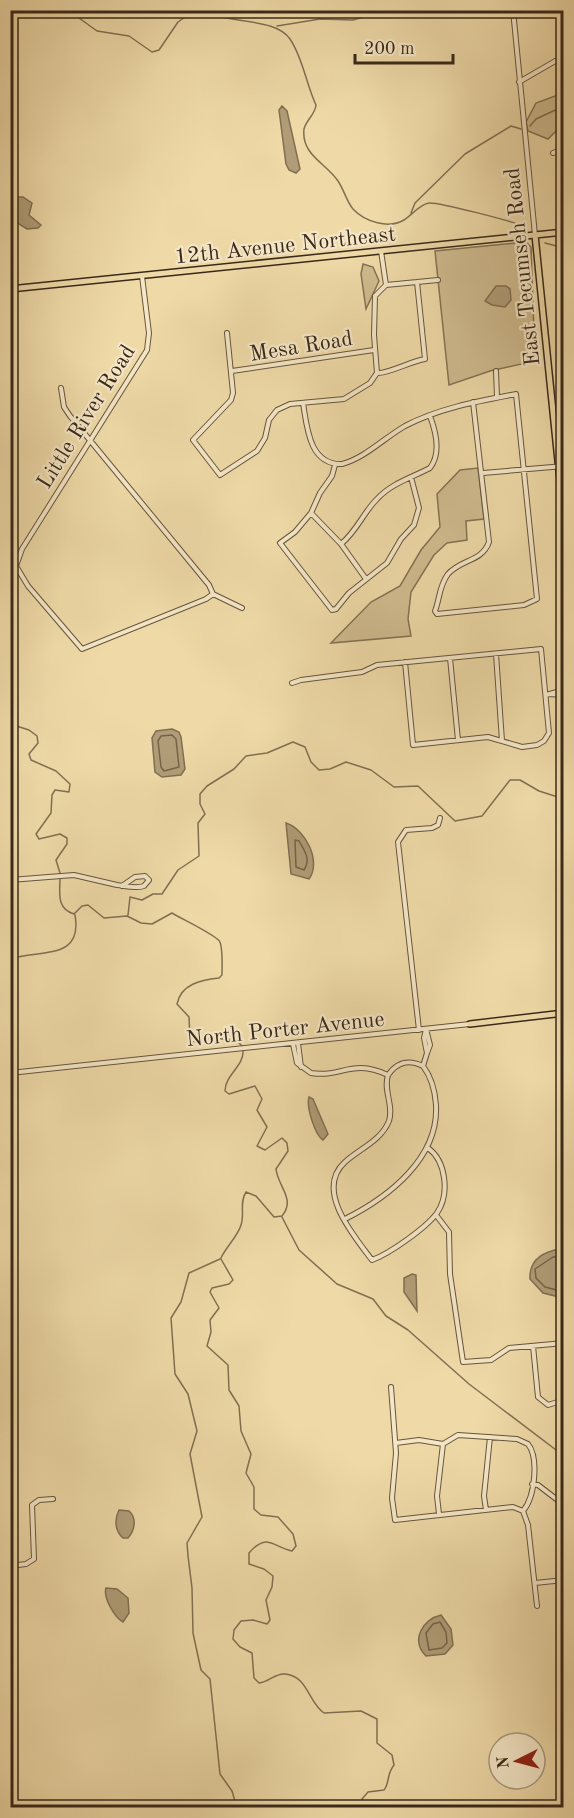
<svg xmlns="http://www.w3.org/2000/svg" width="574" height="1818" font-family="'Old Standard TT',serif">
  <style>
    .green { fill: #cfbb8f; stroke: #847254; stroke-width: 1.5 }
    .water { fill: #b09d77; stroke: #806f52; stroke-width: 1.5 }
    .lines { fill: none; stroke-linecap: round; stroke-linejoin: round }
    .shore { stroke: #746348; stroke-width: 1.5 }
    .stream { stroke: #806f52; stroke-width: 1.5 }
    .minor-casing { stroke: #66553d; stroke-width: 6 }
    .major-casing { stroke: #39291a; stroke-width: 8 }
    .minor { stroke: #f4e6c6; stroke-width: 4 }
    .major { stroke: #eed9a7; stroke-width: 5 }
    .labels { text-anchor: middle; stroke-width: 4.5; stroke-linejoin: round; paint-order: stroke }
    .street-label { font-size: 22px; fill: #39291a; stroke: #f4e6c6 }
  </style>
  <rect width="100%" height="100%" fill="#eed9a7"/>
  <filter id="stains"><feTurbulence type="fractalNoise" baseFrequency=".00333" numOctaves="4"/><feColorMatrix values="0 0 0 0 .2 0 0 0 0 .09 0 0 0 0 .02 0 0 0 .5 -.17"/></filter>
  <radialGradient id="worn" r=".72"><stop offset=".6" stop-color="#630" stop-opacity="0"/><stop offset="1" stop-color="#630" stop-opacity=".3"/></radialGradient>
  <path class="green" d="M563 93V124L548 139 528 131 526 122 536 103Z
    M526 242 531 247 535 361 490 371 449 385 435 251Z
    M363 264 373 267 379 281 366 309 361 274Z
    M478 468 484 519 466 521 467 540 447 543 434 555 411 592 408 619 411 636 331 643 371 602 400 586 421 550 440 527 437 494 460 470Z"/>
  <path class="water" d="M282 106 287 111 300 169 296 173 289 170 286 164 279 110Z
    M18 197H23L32 203 29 215 41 225 38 228 27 229 11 219V206Z
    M496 286H506L510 289 511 300 505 307 492 305 485 301Z
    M172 729 179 732 181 737 185 769 181 775 162 777 155 772 152 738 156 731Z
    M286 823C305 829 322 861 309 879L291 874Z
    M309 1097 313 1099 328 1134 323 1140C315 1135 306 1107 309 1097Z
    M560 1249 563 1251V1298L543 1293 530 1279C529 1260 542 1252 560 1249Z
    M412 1274 416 1275 417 1311 404 1292V1278Z
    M119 1510 129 1511C137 1518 135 1530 128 1538H123C115 1531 114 1520 119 1510Z
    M106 1588 117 1589 128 1598 129 1613 123 1622C114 1617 103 1597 106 1588Z
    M441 1615 451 1629 453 1645 445 1654 426 1656C410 1640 423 1619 441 1615Z"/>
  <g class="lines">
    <path class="shore" d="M172 735 176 739 179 767 164 771 161 767 158 741 161 736Z
      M295 840 299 841C305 851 311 860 304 870L296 867Z
      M564 1256 553 1257 535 1269 536 1278 545 1287 564 1292
      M440 1622 446 1632 447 1643 442 1648 429 1650 426 1633 433 1624Z"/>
    <path class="stream" d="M68 10 97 31 129 36 152 52 159 50 178 22 195 10
      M203 10C229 25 275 17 290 39 303 58 306 84 316 105 315 115 306 120 304 129 301 155 326 163 338 181 344 190 347 202 353 209 365 222 389 229 404 220 412 215 420 204 429 203 438 202 516 222 522 226
      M277 26 320 19 353 20 387 10
      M530 126 536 119 564 106
      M411 213 415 203 465 154 511 126 521 129
      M545 243 564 248
      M10 724 29 730 37 736 38 743 29 754 31 760 56 771 70 784 69 792 55 790 52 795 51 813 36 834 39 839 60 834 67 838V844L56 860 60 873
      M60 878C60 892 56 909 74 914
      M74 914 82 906 88 905 104 918 127 916 141 923 152 924 172 913C180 918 218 936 220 942 223 950 222 966 222 975L219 978C201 980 181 984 177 1004L189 1017 190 1038 194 1042 210 1038 236 1040 242 1046
      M128 915 130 897 142 900 153 894H162L178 870 199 856 198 823 205 814 200 804V794L207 786 234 769 246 756 267 753 293 742 305 747 311 762 319 770 330 769 346 762 371 770 394 787 418 786 455 821 482 816 510 780H520L539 791 564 799
      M10 959C40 949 83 961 75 915
      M282 1217 299 1250 337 1284 373 1299 386 1316 408 1330 469 1384 564 1456
      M221 1258C226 1247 238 1236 241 1225 245 1214 239 1203 246 1192L256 1196 274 1217 282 1216C296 1199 278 1187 276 1169L288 1151 287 1143 282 1138 265 1150 257 1146 267 1127 257 1110 262 1099 255 1086 229 1094 225 1091C225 1075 244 1066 243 1051
      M220 1259 189 1273 181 1302 171 1318 175 1374 188 1394 197 1431 190 1454 202 1517 187 1543 188 1556 192 1588 193 1633 201 1670 210 1679 220 1774 232 1791 237 1808
      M221 1259 233 1280 229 1284 212 1288 210 1292 219 1308 210 1320 211 1332 207 1346 228 1365 229 1390 239 1406 241 1431 251 1454 246 1473 254 1487V1509L261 1515 278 1517 293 1534 296 1546 292 1551C273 1547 267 1532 249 1553V1564L264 1569 273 1576 272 1587 266 1600 270 1620 267 1624 253 1620 241 1621 234 1630 233 1639 240 1647 252 1653 254 1678 259 1683C269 1682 275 1673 285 1674 308 1676 308 1702 324 1713L361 1711 377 1719V1743L392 1755 394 1765C386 1775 390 1783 384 1790L368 1792 362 1799 361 1808"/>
    <defs>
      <path id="minor" d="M513 10 535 235
        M519 82 564 56
        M553 153 564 149
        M381 251 386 285
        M142 276 149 333 147 350 22 549 16 566 28 586 82 649 206 599 213 594
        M227 333 233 393 231 400 193 440 220 475 257 451 265 438 269 420 277 410 290 404 344 399 370 383 377 373 374 335 375 296 386 285 438 280
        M232 371 374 350
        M496 371 497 397
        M377 373C388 374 411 361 425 359L417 282
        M61 388 64 407 70 416 209 585 213 594
        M303 403C307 427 309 465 342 464 365 458 384 438 405 426 439 408 479 401 516 394L537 599 524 605 437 614 435 611C440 598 439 586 448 574 461 559 482 562 489 542L473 402
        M335 465 332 476 320 493 311 513 295 532 280 543 332 610 336 609 349 593 387 563 401 539 414 525 419 508 411 477
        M483 473 564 466
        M311 513 341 544 366 579
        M341 544C357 531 363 513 377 499 392 483 411 478 430 468 441 454 436 432 430 416
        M213 594 242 608
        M496 654 502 741
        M450 658 458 740
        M292 683 301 680 362 672 377 665 541 649 549 733 544 741 537 745 522 747 488 737 413 745 405 662
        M549 694 564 695
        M546 695 564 690
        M10 880 74 875 117 885C126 886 135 889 144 886L149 880 145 876 135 877 122 886
        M426 1029 430 1045 427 1053 424 1038Z
        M419 1030 398 842 406 830 432 828 438 825 440 818
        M298 1043 301 1067
        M293 1044 297 1063 311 1073C342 1078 351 1058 388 1075
        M427 1053 423 1066C408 1059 397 1062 388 1075 383 1091 394 1105 389 1121 381 1141 359 1149 345 1162 314 1190 354 1236 372 1260 389 1254 426 1228 437 1213 450 1194 446 1161 428 1148
        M10 1073 470 1024
        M436 1215 449 1232 450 1274 463 1362 491 1360 509 1348 564 1343
        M345 1219C389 1197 439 1158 436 1105 435 1090 432 1078 423 1066
        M533 1346 538 1397 548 1405 564 1400
        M391 1387 396 1453 392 1498 395 1520 513 1507 523 1511 528 1525 537 1606
        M396 1443 419 1440 443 1444
        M443 1444 458 1435 517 1439 528 1444C539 1458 535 1497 523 1511
        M532 1484 538 1485 564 1505
        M486 1510 484 1496 490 1437
        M439 1514 437 1496 443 1444
        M10 1566 26 1564 34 1559 32 1505 39 1500 53 1499
        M535 1583 564 1580
        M558 1808 564 1807"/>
      <path id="major" d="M535 235 564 520
        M10 289 564 232
        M470 1024 564 1013"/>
    </defs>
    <use href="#minor" class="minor-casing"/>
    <use href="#major" class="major-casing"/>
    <use href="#minor" class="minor"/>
    <use href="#major" class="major"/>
  </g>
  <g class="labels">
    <g class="street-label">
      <text transform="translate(285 244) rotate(-6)" y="8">12th Avenue Northeast</text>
      <text transform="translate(521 267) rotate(-96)" y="8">East Tecumseh Road</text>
      <text transform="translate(301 345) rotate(-9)" y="8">Mesa Road</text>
      <text transform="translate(85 416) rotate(-58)" y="8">Little River Road</text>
      <text transform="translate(285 1028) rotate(-6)" y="8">North Porter Avenue</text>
    </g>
  </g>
  <rect width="574" height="1818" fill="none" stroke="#eed9a7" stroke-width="36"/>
  <rect x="12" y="12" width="550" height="1794" fill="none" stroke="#39291a" stroke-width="3"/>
  <rect x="18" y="18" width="538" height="1782" fill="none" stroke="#39291a" stroke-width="1.5"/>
  <g transform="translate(517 1761) rotate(264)"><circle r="28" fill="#f4e6c6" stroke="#a99a81" stroke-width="1.5"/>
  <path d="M0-4.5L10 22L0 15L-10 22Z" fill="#8f2418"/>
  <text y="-9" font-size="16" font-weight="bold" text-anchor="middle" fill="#39291a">N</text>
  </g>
  <path d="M355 54v9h98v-9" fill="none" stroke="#39291a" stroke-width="3"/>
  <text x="364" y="54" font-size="18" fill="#39291a" stroke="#f4e6c6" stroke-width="4.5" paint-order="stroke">200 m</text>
  <rect width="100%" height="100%" filter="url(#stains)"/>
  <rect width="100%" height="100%" fill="url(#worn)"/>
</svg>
